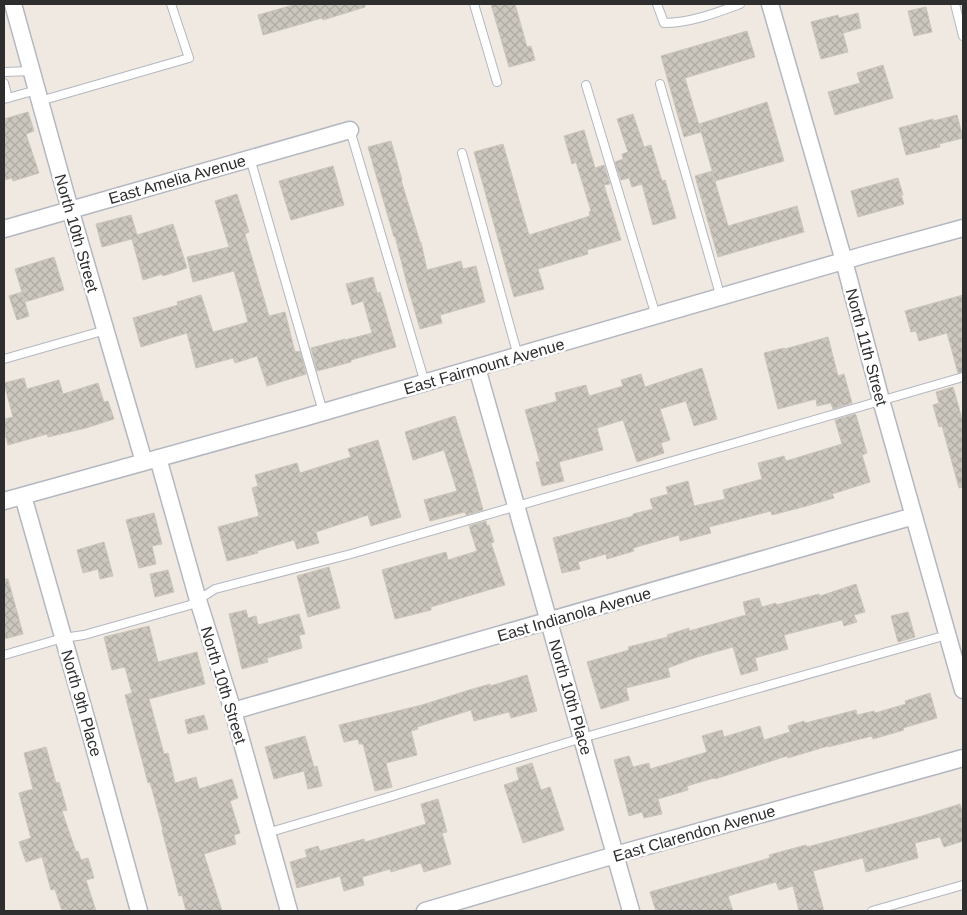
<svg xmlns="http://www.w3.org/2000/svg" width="967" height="915" font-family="Arial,sans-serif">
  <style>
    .building { fill: url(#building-cross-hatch); stroke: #cbc5ba }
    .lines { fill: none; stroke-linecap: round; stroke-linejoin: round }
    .service-casing { stroke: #b4b7c1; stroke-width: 10 }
    .minor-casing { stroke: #b4b7c1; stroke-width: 19 }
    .service { stroke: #fff; stroke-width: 8 }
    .minor { stroke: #fff; stroke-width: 16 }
    .labels { text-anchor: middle; stroke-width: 5; stroke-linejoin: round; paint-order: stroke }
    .street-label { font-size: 16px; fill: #2e2e2e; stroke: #fff }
  </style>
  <defs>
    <pattern id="building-cross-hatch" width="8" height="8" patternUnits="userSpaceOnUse" patternTransform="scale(1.25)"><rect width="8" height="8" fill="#cbc7bf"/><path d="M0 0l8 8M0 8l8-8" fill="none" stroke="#afaba4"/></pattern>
  </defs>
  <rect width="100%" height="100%" fill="#efe9e1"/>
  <path class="building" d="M297 4H365V7L323 20 322 18 263 35 258 15Z
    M491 4H515L527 47 531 46 535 60 509 67Z
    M926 7 932 32 914 36 908 11Z
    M858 13 861 28 843 33 848 52 821 59 811 22 838 15 839 18Z
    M747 31 755 57 685 78 701 132 684 137 661 56Z
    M883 65 893 98 835 115 828 92 860 83 857 73Z
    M767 102 784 161 715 181 699 124Z
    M28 112 34 131 26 134 39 173 13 181 12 178 4 180V119Z
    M633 114 644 147 651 145 662 181 665 180 676 218 653 225 642 184 632 187 629 178 621 180 615 162 623 159 622 154 628 152 617 119Z
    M957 115 963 138 939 144 940 147 906 155 899 128 933 119V121Z
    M584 130 595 168 604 165 610 184 604 185 621 240 587 250 588 254 538 269 544 289 514 297 474 152 503 144 529 235 590 216 589 212 591 211 576 162 572 164 564 136Z
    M391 141 402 180H401L420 242H421L427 270 461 261 463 269 476 266 485 302 440 315 442 323 420 329 407 284 395 236 394 237 368 147Z
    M333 166 344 205 291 220 279 181Z
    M712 171 728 226 797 206 804 232 718 257 695 176Z
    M898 178 903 195H901L904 204 858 217 851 191Z
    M237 194 249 232 245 234 269 316 285 312 295 352 300 351 306 374 267 386 257 356 235 363 233 358 196 368 187 333 141 347 133 318 178 305 177 302 201 295 213 332 248 322 234 271 193 282 187 257 229 247 215 201Z
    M131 215 137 235 173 224 187 268 163 276 162 274 143 280 132 239 102 247 96 224Z
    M54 257 64 290 25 302 15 269Z
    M373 277 377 293 380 292 396 347 351 360V362L317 371 311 348 345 339V340L372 333 363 301 352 305 346 284Z
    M22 292 29 316 17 320 9 296Z
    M963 295V372L958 373 947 333 919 341 916 331 911 332 905 311Z
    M828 337 838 376 844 374 852 403 833 409 831 403 817 406 816 399 778 409 764 353 784 348 785 349Z
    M702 368 717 419 694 426 686 401 660 409 670 440 661 443 664 453 637 462 623 420 597 428 603 450 559 462 564 481 542 486 536 462H540L525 410 557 401 555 393 586 385 589 396 623 386 621 380 641 374 645 387Z
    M24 378 27 389 59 380 63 394 98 383 104 402 108 401 114 419 86 428 48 437 47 434 8 445 4 430V419L13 417 4 383Z
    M953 387 963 422V487L959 488 942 426 939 427 933 405 939 403 936 392Z
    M855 414 856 415 867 453 862 455 870 482 832 494 834 498 803 507 772 515 771 511 709 527 711 533 680 541 679 535 633 548 634 551 607 559 606 554 578 562 580 569 562 573 553 538 633 516V514L653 509 650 499 668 494 666 487 688 481 694 506 725 499 723 490 762 479 758 463 784 456 786 461 842 444 835 420Z
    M455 416 472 470 483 510 466 515 465 512 430 521 424 500 457 491 444 450 413 460 405 432Z
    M378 440 401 517 371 526 368 515 316 532 319 543 297 549 294 540 257 551 258 553 227 561 218 527 259 516 252 488 258 486 255 475 297 463 300 473 351 457 348 449Z
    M154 513 162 544 152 546 156 564 139 568 126 520Z
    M486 521 487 526 489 525 494 542 491 543 505 585 431 607V610L395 619 382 570 446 552 448 560 477 551 469 526Z
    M104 542 113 576 100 579 98 569 83 573 77 550Z
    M329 567 340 608 308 617 297 576Z
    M168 570 174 592 155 597 150 574Z
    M4 579H8L23 634 4 639Z
    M856 584 865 612 854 615 857 622 844 626 842 620 784 635 788 649 755 658 758 670 741 675 733 647 697 657 668 668 670 677 626 688 629 700 601 709 587 662 629 650 628 647 668 637 667 635 689 628V631L746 615 743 602 759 598 762 607 776 603V605L819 594 820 596Z
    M246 610 248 618 256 616 258 625 299 614 305 634 299 635 302 648 267 658 268 662 242 669 229 614Z
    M908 612 915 637 898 642 891 616Z
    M149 626 158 662 197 652 205 684 149 699 164 754 168 753 175 783 196 777 199 789 232 779 238 798 230 801 240 833 234 835 236 844 204 854 222 911H186L182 895 179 896 162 830H163L150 782 148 783 125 695 132 693 125 667 112 670 104 637Z
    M527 675 537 711 511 718 509 712 474 721 471 710 417 727 418 729 411 731 417 755 386 763 392 787 375 791 363 744H359L358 739 344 742 339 725 422 705 466 691 490 684V686Z
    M930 693 937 718 903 728 904 730 873 739 872 736 828 747V746L788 758 787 756 715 779 714 778 687 786 688 790 658 799 662 814 644 818 642 812 629 816 614 760 629 756 633 767 649 763 650 769 707 752 702 736 722 730 724 737 760 726 764 740 790 732 788 726 804 721 805 723 856 710 857 715 874 711 875 713 906 704 905 701Z
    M204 715 208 729 188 734 185 720Z
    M305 736 314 767 317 766 322 786 308 789 304 771 274 779 265 747Z
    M46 747 56 783 59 782 67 810 62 811 76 852 78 851 81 860 88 858 94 878 86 880 96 911H62L55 889 51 890 42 857 26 862 19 842 31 838 19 793 33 789 24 753Z
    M532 763 541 790 550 787 564 830 523 843 504 785 519 780 516 768Z
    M438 799 447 832 442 833 451 864 424 872 421 863 391 872 390 869 362 877 364 885 344 891 340 876 297 888 290 862 307 857 305 850 318 846 320 851 364 839 365 842 426 824 421 804Z
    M960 804 963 814V841L944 847 940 837 915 843 918 858 866 872 863 858 813 871 824 911H799L793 886 779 890 776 882 728 896 733 911H656L650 892 770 858 769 855 806 845 807 847 856 834 922 816Z"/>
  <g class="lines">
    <defs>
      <path id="service" d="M474 4 497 82
        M657 4 664 23C690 23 716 13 740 4
        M955 4 963 36
        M4 72 32 71
        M4 83 8 98
        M660 84 721 298
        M586 85 656 316
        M4 99 37 90
        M40 101 189 58 171 4
        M350 130 425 383
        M462 153 518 356
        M250 158 323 412
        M4 359 106 330
        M4 655 63 638 84 635 190 605 215 589 351 554 963 377
        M267 833 389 797 582 738 947 635
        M872 911 963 885"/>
      <path id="minor" d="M13 4 66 195 144 462
        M770 4 844 261 881 400 963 690
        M4 229 350 130
        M477 368 631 911
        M158 458 198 600 233 711 289 911
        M23 496 85 714 139 911
        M4 501 303 418 864 255 963 228
        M233 711 914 516
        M425 911 615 855 963 758"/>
    </defs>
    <use href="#service" class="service-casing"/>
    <use href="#minor" class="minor-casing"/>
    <use href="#service" class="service"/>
    <use href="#minor" class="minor"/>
  </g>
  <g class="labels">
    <g class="street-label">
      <text transform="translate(177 179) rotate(-16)" y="6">East Amelia Avenue</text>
      <text transform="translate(77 233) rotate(74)" y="6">North 10th Street</text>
      <text transform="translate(867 347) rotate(75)" y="6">North 11th Street</text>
      <text transform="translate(484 366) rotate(-16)" y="6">East Fairmount Avenue</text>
      <text transform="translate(574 614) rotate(-16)" y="6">East Indianola Avenue</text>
      <text transform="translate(224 685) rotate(73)" y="6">North 10th Street</text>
      <text transform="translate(571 697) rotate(74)" y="6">North 10th Place</text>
      <text transform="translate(82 703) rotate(74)" y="6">North 9th Place</text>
      <text transform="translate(694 833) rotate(-16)" y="6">East Clarendon Avenue</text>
    </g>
  </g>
  <rect width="967" height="915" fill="none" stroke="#2e2e2e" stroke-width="10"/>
</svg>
